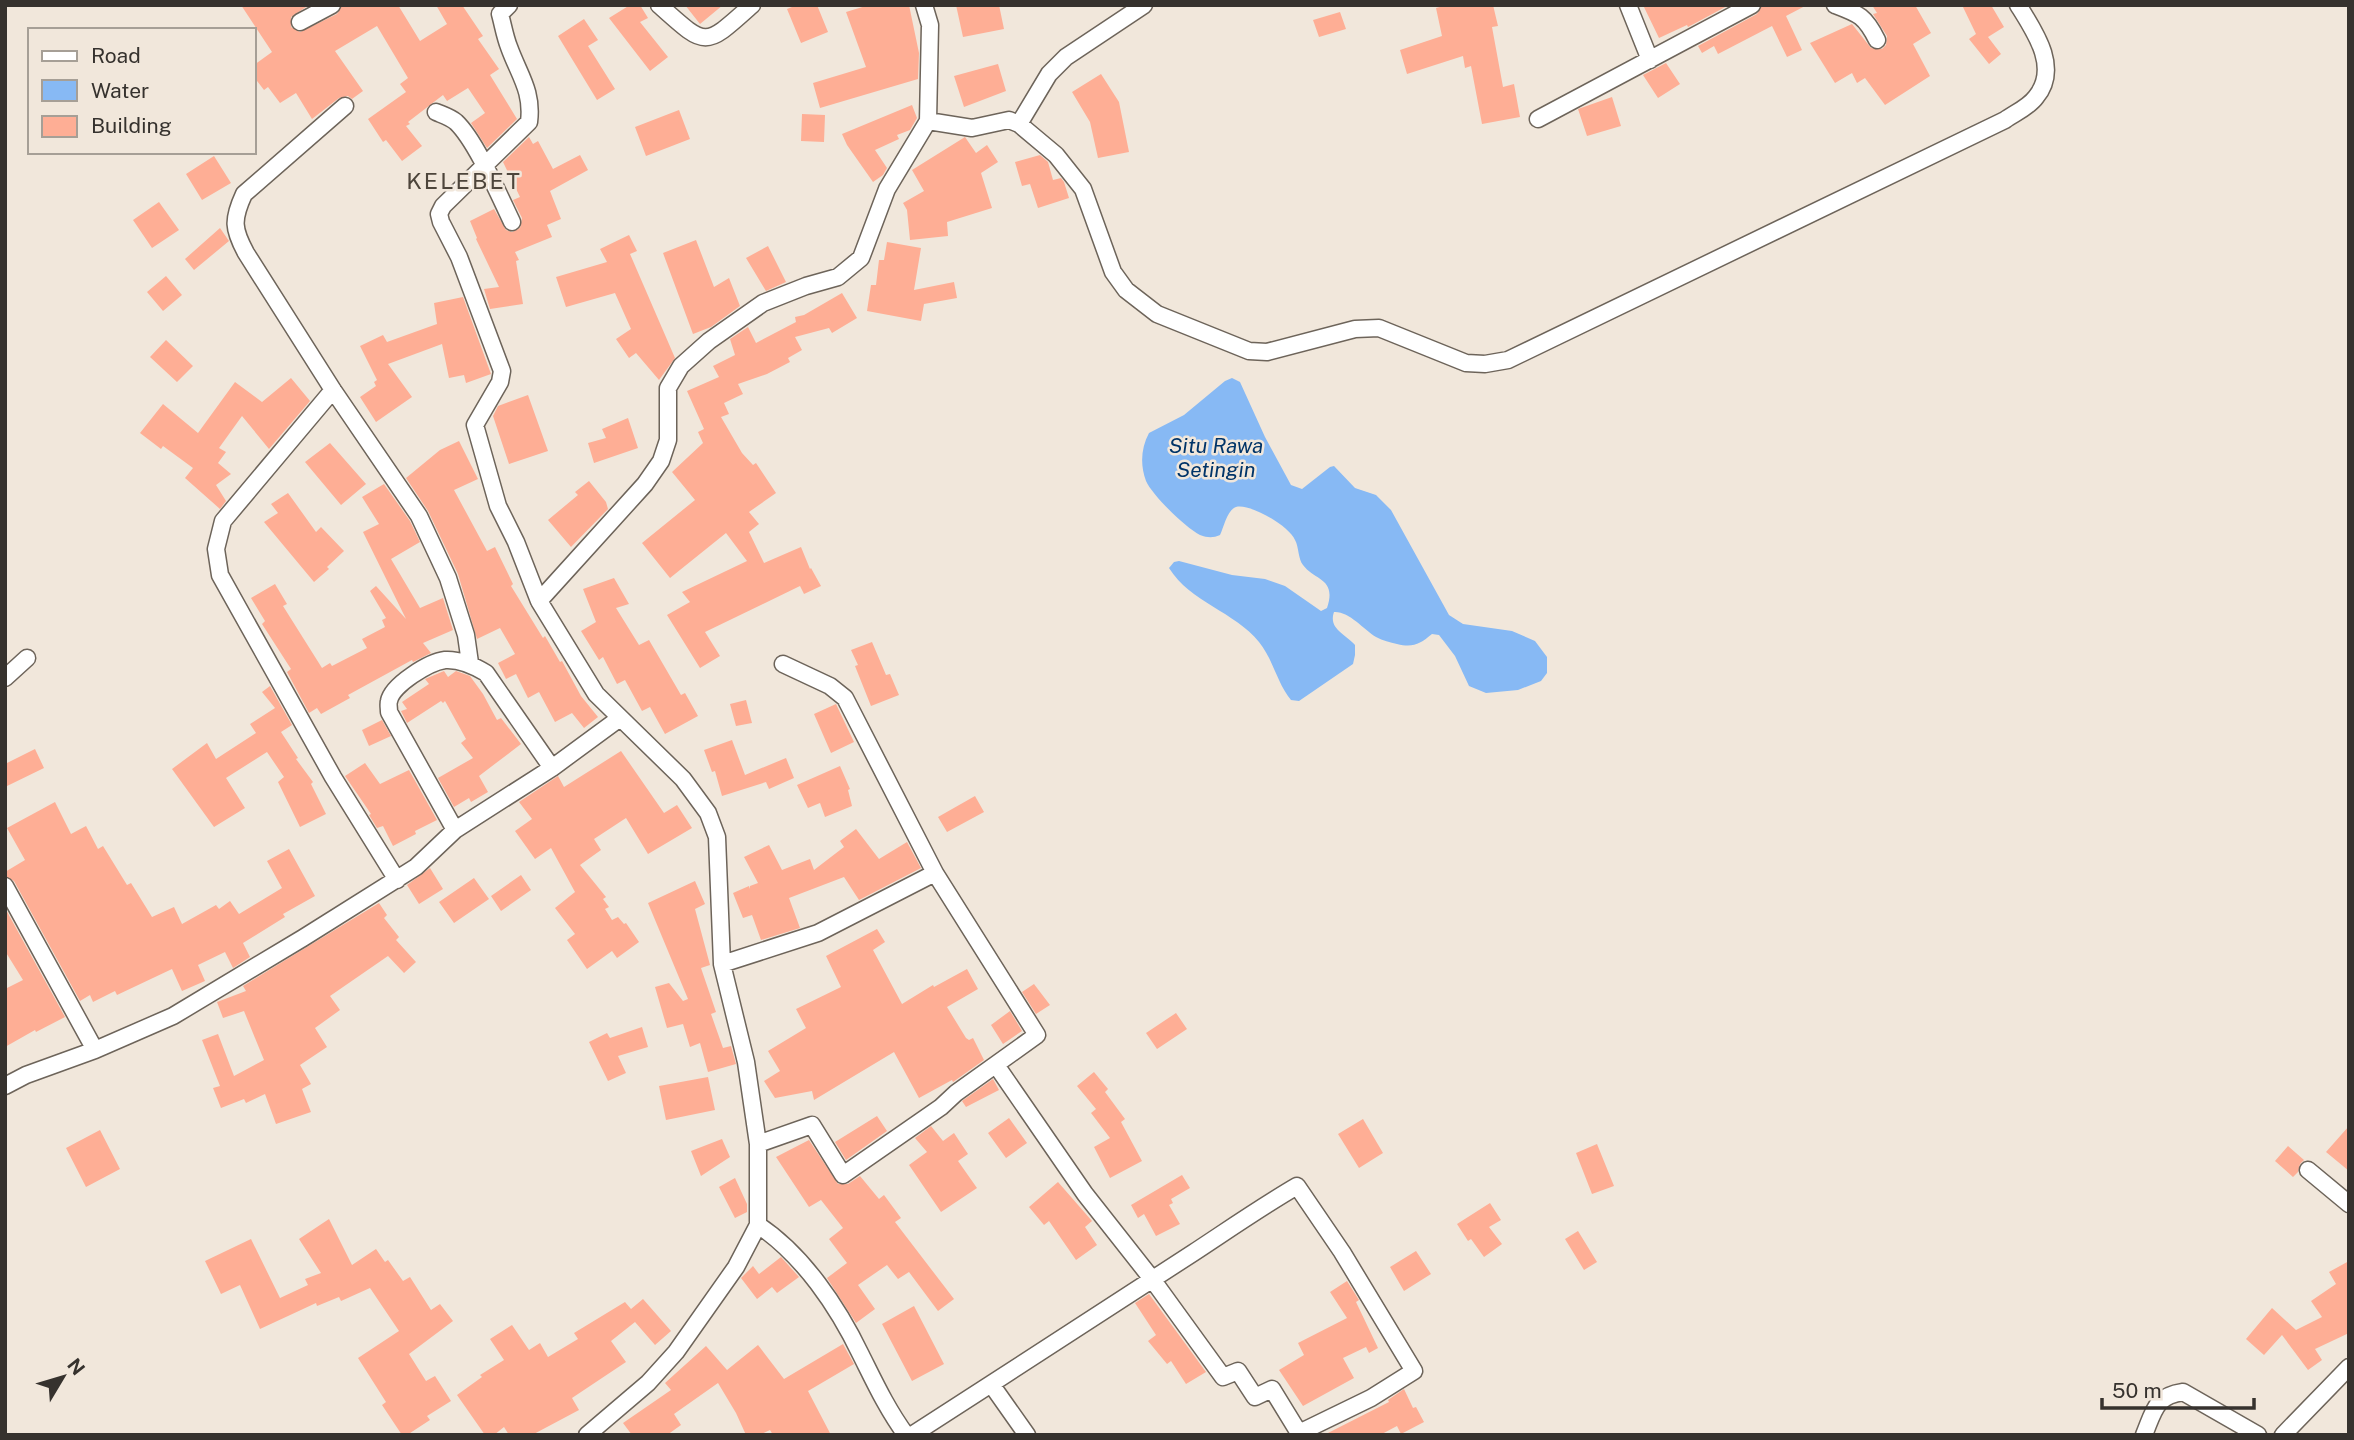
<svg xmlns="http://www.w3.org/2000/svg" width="2354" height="1440" font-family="'Public Sans',sans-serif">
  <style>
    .water { fill: #87b9f4 }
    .building { fill: #feae95 }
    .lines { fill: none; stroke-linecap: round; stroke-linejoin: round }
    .street-casing { stroke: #6d645a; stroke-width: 19 }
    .street { stroke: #fff; stroke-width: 16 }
    .labels { text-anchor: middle; stroke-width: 5; stroke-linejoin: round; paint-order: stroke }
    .water-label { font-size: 21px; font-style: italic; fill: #003468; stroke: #f1e7db }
    .quarter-label { font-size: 23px; letter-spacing: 2px; fill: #4d453b; stroke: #f1e7db }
  </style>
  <rect width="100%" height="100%" fill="#f1e7db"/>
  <path class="water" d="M1232 378 1240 382 1265 437 1291 485 1302 489 1330 467 1334 466 1355 488 1376 495 1391 510 1449 615 1463 624 1512 631 1535 641 1547 657V673L1541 681 1518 690 1486 693 1469 686 1455 656 1439 635 1432 634C1420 644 1413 648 1397 644 1390 642 1383 641 1376 637 1363 629 1349 611 1334 612 1328 629 1346 634 1355 645V655L1353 664 1299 701 1291 700C1277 683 1273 659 1259 642 1235 612 1190 602 1169 568L1174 562 1179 561 1232 575 1265 579 1285 586 1321 611 1327 608C1337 578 1315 581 1303 565 1298 559 1299 547 1295 540 1289 526 1250 503 1236 507 1227 510 1224 527 1220 535 1213 538 1208 538 1200 535 1186 528 1152 495 1146 481 1140 465 1141 448 1149 433L1184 415 1225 381Z"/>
  <path class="building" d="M241 5H309L291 17V27L300 32 337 14 342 5H398L420 41 447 24 436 5H462L483 36 478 39 499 69 490 75 517 119 487 148 471 123 485 113 468 88 447 101 443 95 408 122 410 124 406 126 422 146 402 161 386 140 383 142 368 119 406 92 400 84 408 78 377 26 335 51 363 91 352 99 348 96 339 98 312 119 296 93 280 103 268 87 264 90 254 77V65L272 52Z
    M630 5H640L648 18 640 22 668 57 650 71 609 18Z
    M685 5H723L700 24Z
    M797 5H817L828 32 801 43 787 9Z
    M869 5H909L919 53 918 79 820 108 813 83 866 67 846 12Z
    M956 5H999L1004 29 963 37Z
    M1447 5H1493L1498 26 1492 27 1503 87 1514 84 1520 117 1482 124 1471 66 1465 68 1463 56 1407 74 1400 50 1442 36 1436 8Z
    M1643 5H1729L1688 27 1687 25 1659 38Z
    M1762 5H1807L1786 16 1802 50 1787 57 1772 26 1718 54 1714 46 1702 53 1698 46 1757 14Z
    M1872 5H1915L1931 33 1913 44 1930 76 1885 105 1865 78 1857 83 1852 73 1835 83 1810 43 1852 24 1871 48 1882 49 1886 45 1887 36 1873 14 1877 13Z
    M1962 5H1991L2004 27 1988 37 2001 54 1989 64 1969 39 1976 34Z
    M1340 12 1346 29 1319 37 1313 20Z
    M584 19 598 40 588 46 615 89 597 100 558 36Z
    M1666 63 1680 84 1658 98 1643 75Z
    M998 64 1006 91 964 107 954 76Z
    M1101 74 1119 102 1129 152 1098 158 1090 122 1072 92Z
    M1612 97 1621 126 1587 136 1578 109Z
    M912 105 917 118 910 130 897 135 899 139 875 150 887 168 883 175 873 182 847 145 842 134Z
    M679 110 690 139 646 156 635 127Z
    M802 114 825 115 824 142 801 141Z
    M529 137 533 144 538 141 553 169 580 155 588 170 550 191 561 219 547 225 552 237 515 252 519 260 516 261 523 304 490 309 484 289 499 287 476 239 477 238 470 221 494 209 506 230 512 232 520 228 522 218 513 200 520 197 503 162Z
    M965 137 976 153 987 145 998 162 981 173 992 208 947 222 948 236 910 240 907 210 903 203 924 191 912 170Z
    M1040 155 1048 162 1053 180 1061 178 1064 182 1069 198 1038 208 1030 184 1022 186 1015 162Z
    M214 156 231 183 202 200 186 174Z
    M159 202 179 230 152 248 133 220Z
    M220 228 229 241 194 270 185 259Z
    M629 235 637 251 630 254 675 358 659 380 636 353 629 358 616 339 631 329 615 293 566 307 556 277 607 262 600 249Z
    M696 240 714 287 729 278 740 306 711 327 693 334 663 253Z
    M887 242 921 248 914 290 954 282 957 298 924 304 921 321 867 311 871 285H876L879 260H884Z
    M768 246 786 282 766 291 746 258Z
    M166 276 182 295 163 311 147 292Z
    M842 293 857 318 832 333 829 328 795 337 802 350 788 358 790 362 767 374 738 384 743 394 724 403 729 414 721 417 742 453 753 465 756 463 776 493 749 512 759 524 749 532 764 563 801 547 810 569 811 568 821 586 804 594 800 586 705 632 720 656 700 668 667 615 690 602 682 592 747 561 726 533 670 578 642 543 695 500 672 472 703 443 698 432 704 429 687 391 719 377 713 366 735 355 730 339 748 327 756 343 796 322 795 317 804 315Z
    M463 297 491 374 466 383 464 375 449 378 442 344 388 364 412 397 376 422 360 397 376 386 374 382 377 380 360 346 383 335 387 342 437 324 434 303Z
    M166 340 193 366 177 382 150 357Z
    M291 378 310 401 269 449 242 416 219 448 226 452 218 463 231 474 216 485 226 501 220 509 185 478 193 468 163 446 161 449 140 433 163 404 198 433 235 382 262 402Z
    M528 395 548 451 509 464 493 416 498 406Z
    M628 418 638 448 594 463 588 443 606 438 602 429Z
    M459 441 478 479 454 490 487 551 495 547 513 584 511 586 543 638 545 636 560 662 562 661 581 696 598 717 584 728 572 713 555 722 539 692 528 698 516 674 506 679 498 663 515 654 500 628 477 639 458 574 428 511 406 478 440 450Z
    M330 443 366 484 341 505 305 462Z
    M589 481 606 502 608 509 571 547 548 520 578 495 575 492Z
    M384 484 410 521 420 542 391 559 420 608 443 598 453 630 423 643 431 653 413 662 412 660 348 695 350 698 321 714 317 708 309 713 287 672 291 669 262 624 265 621 251 598 275 584 287 604 283 606 322 668 330 663 332 666 367 648 362 639 385 627 382 620 386 618 370 591 376 586 406 619 363 532 379 524 362 497Z
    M288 493 316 532 321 527 344 551 327 567 329 569 314 582 264 522 278 513 271 504Z
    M614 578 629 604 616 608 639 645 649 640 681 695 685 693 698 716 665 734 650 707 642 711 625 680 617 684 603 657 599 660 581 631 596 622 583 589Z
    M872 642 886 675 890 674 899 695 871 706 855 666 858 665 851 650Z
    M444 671 448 677 456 671 470 676 483 694 497 720 501 718 521 744 479 776 488 792 471 802 469 798 454 807 438 778 473 758 461 743 466 739 445 701 443 703 441 701 407 723 401 711 407 709 402 702 429 684 425 679Z
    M270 686 292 725 281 732 298 758 296 759 313 782 311 784 326 814 300 827 278 782 284 777 267 752 226 778 245 808 214 827 172 769 207 743 216 759 256 733 250 724 275 708 262 692Z
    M746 700 752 723 736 726 730 704Z
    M836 704 854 742 831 753 814 714Z
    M382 720 391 736 369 746 362 730Z
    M732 740 745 775 786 758 794 778 769 789 766 782 722 796 715 771 712 772 704 750Z
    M35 749 44 768 5 787V764Z
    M621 751 664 813 677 805 692 828 648 854 626 818 594 839 601 850 580 865 606 897 603 899 609 907 605 909 612 920 618 917 624 924 626 923 639 942 617 958 612 951 587 969 567 940 575 934 555 908 575 892 551 848 535 859 515 831 532 819 519 802 558 776 564 787Z
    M365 763 380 784 409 770 437 820 415 831 416 834 393 846 383 826 377 828 369 815 371 814 345 776Z
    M840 766 850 789 848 790 852 806 825 817 820 803 808 808 797 785Z
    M975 796 984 812 947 832 938 817Z
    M55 802 71 834 86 826 98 849 103 846 127 885 131 883 152 917 174 907 182 924 216 905 219 909 230 901 239 914 282 888 267 861 289 849 315 896 283 914 285 917 243 943 250 957 233 968 225 952 198 965 205 981 182 991 172 969 117 995 115 991 93 1002 90 995 80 1001 14 881 5 876V872L25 860 7 828Z
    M856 829 879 859 907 842 921 868 859 900 844 877 789 898 800 928 761 940 752 915 743 918 733 893 749 886 750 889V886L758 883 744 857 769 845 782 870 810 859 814 870 844 847 840 841Z
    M430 868 443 889 419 904 407 885Z
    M521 875 531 890 501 911 491 896Z
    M474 878 489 899 454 923 439 902Z
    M695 881 705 904 695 909 710 965 701 968 716 1012 711 1014 723 1048 731 1046 736 1064 708 1072 700 1043 690 1047 683 1024 667 1028 655 987 669 983 683 1001 688 999 648 903Z
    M379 903 387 915 384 918 399 937 396 940 416 962 404 973 388 956 330 996 340 1010 315 1028 327 1047 300 1065 311 1084 302 1089 311 1112 276 1124 265 1094 246 1103 244 1099 221 1108 213 1088 220 1086 202 1040 218 1034 234 1076 264 1060 244 1011 223 1018 217 1002 246 991 243 986Z
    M5 908 65 1017 36 1032 35 1030 5 1047V989L23 980 5 951Z
    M877 929 885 942 873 950 902 1004 933 985 934 987 967 969 978 989 947 1007 966 1038 969 1040 973 1038 984 1060 953 1082 952 1080 919 1098 894 1052 814 1100 812 1091 775 1098 764 1081 780 1071 768 1051 806 1028 796 1009 841 987 826 956Z
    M1034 984 1050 1005 1036 1014 1022 992Z
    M1010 1011 1022 1031 1003 1044 991 1025Z
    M1176 1013 1187 1029 1157 1049 1146 1033Z
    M642 1027 648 1047 618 1056 626 1073 608 1081 589 1042 607 1033 610 1038Z
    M1094 1072 1108 1089 1105 1092 1125 1119 1121 1122 1142 1161 1110 1178 1094 1147 1110 1138 1091 1113 1096 1109 1077 1086Z
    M708 1077 715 1110 666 1120 659 1086Z
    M993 1079 999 1090 966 1107 962 1101Z
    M877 1116 887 1131 846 1160 835 1142Z
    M1009 1118 1027 1143 1006 1158 988 1133Z
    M1363 1119 1383 1153 1359 1168 1338 1134Z
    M931 1126 943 1141 954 1133 968 1154 958 1161 977 1188 941 1212 909 1165 927 1152 915 1138Z
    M2349 1126V1171L2326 1152Z
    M100 1130 120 1169 86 1187 66 1148Z
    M722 1139 730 1157 701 1176 691 1151Z
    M809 1140 838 1184H848L860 1176 879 1199 884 1195 901 1218 895 1222 954 1299 938 1311 909 1272 898 1279 887 1265 858 1285 875 1309 856 1323 827 1278 847 1263 829 1239 843 1228 821 1200 809 1207 776 1157Z
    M1597 1144 1614 1186 1592 1194 1576 1153Z
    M2288 1146 2304 1160 2300 1164 2298 1172 2293 1177 2275 1161Z
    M1182 1175 1190 1188 1171 1199 1173 1203 1169 1205 1180 1224 1156 1236 1144 1214 1138 1218 1131 1205Z
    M735 1178 747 1204V1212L735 1218 719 1187Z
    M1058 1182 1092 1221 1085 1227 1097 1245 1076 1260 1049 1221 1044 1225 1029 1207Z
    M1490 1203 1501 1220 1489 1227 1502 1244 1484 1257 1471 1239 1468 1241 1457 1224Z
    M329 1219 352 1265 376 1249 385 1262 388 1260 403 1281 410 1277 431 1310 440 1304 453 1321 409 1354 426 1381 435 1376 451 1401 427 1416 430 1420 407 1435H402L382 1405 386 1402 358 1358 399 1331 370 1288 341 1301 339 1297 317 1306 316 1303 260 1329 240 1285 221 1294 205 1261 251 1239 280 1298 308 1285 305 1279 321 1273 299 1239Z
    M1578 1231 1597 1262 1584 1270 1565 1239Z
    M1416 1251 1431 1274 1404 1291 1390 1267Z
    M781 1257 799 1277 777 1293 772 1287 757 1299 741 1278 753 1266 759 1274Z
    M2349 1261V1333L2315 1349 2322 1360 2308 1370 2282 1335 2264 1355 2246 1339 2272 1308 2296 1330 2322 1317 2311 1301 2336 1284 2329 1272Z
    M1347 1281 1359 1300 1356 1302 1378 1348 1369 1353 1366 1347 1343 1358 1354 1378 1303 1406 1279 1370 1304 1355 1298 1343 1347 1318 1330 1292Z
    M1149 1294 1206 1372 1186 1384 1171 1361 1167 1364 1148 1341 1156 1335 1135 1303Z
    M643 1299 671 1331 655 1345 635 1322 611 1341 626 1362 572 1398 579 1410 532 1435H509L504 1427 494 1435H485L457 1395 482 1377 480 1375 504 1360 490 1339 512 1325 529 1350 540 1343 548 1357 578 1339 574 1333 625 1302 631 1309Z
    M914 1306 944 1364 912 1381 882 1324Z
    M843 1344 854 1364 808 1391 831 1435H773L770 1430 759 1435H746L736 1413 718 1383 674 1414 681 1425 667 1435H632L623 1423 671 1390 665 1383 706 1346 727 1370 758 1345 784 1379Z
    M1404 1389 1413 1408 1416 1407 1424 1422 1401 1434 1397 1426 1380 1435H1324L1389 1402 1388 1400Z"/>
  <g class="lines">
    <defs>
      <path id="street" d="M509 5 500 14C503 25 505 37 509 47 519 75 533 91 529 122L443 206 439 214 441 222 459 257 502 371 500 382 475 425 498 506 516 542 539 601
        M659 5C707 48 704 48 752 5
        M1628 5 1650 60
        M1835 5C1859 14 1865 16 1877 40
        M300 22 332 5
        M345 106 244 194C232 220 233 229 246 253L333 390 419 516 448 578 466 635 470 663
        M436 112C443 115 450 117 456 122 476 141 499 195 512 222
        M1538 119 1752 5
        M928 121 972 128 1009 120 1019 124 1056 155 1083 189 1113 272 1126 290 1157 314 1249 351 1267 352 1355 329 1379 328 1466 363 1485 364 1508 360 2005 120C2015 113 2029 107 2036 97 2060 68 2035 32 2018 5
        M1019 124 1049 74 1066 57 1144 5
        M333 390 223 521 216 549 220 575 333 777 397 880
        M5 678 27 658
        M455 830 389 712C389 708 388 704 389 701 392 685 429 662 445 660 460 659 473 665 486 673L552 768
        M5 886 95 1050
        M722 964 818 933 935 873
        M5 1086 26 1075 95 1050 173 1016 303 938 416 867 455 830 552 768 620 718
        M758 1144 812 1125 843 1175 941 1107 956 1093 1037 1035 935 873 845 698 830 686 783 664
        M2308 1170 2349 1204
        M758 1225C803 1255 838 1307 861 1355 875 1383 887 1409 906 1435
        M991 1384C1059 1340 1126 1296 1193 1253 1228 1230 1261 1207 1297 1186L1342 1252 1414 1371 1371 1398 1299 1433 1272 1389 1255 1397 1238 1371 1223 1377 1152 1279 1085 1194 996 1065
        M587 1435 648 1383 676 1352 736 1267 758 1225V1144L746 1062 722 964 717 837 708 813 683 779 596 694 539 601 645 484 661 461 668 440V388L681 366 709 341 763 303 806 286 838 277 861 258 887 189 928 121 930 25 924 5
        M912 1435 991 1384 1027 1435
        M2144 1435C2154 1411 2155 1396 2183 1392L2258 1435
        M2283 1435 2349 1367"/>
    </defs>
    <use href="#street" class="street-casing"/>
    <use href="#street" class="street"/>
  </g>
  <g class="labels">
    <g class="water-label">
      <text x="1216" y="453">Situ Rawa<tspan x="1216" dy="24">Setingin</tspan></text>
    </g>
    <g class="quarter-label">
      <text x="464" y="189">KELEBET</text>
    </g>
  </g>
  <rect width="2354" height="1440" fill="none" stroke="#36322e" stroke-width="14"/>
  <rect x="28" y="28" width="228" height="126" fill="#f1e7db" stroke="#a69f96" stroke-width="2"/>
  <rect x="42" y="51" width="35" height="10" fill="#ffffff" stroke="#a69f96" stroke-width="2"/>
  <text x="91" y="63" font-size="21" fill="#36322e">Road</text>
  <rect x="42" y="80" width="35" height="21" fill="#87b9f4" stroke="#a69f96" stroke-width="2"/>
  <text x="91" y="98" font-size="21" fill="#36322e">Water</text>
  <rect x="42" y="116" width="35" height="21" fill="#feae95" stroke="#a69f96" stroke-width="2"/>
  <text x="91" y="133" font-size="21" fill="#36322e">Building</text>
  <g transform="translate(63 1377) rotate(52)" stroke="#f1e7db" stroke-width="5" paint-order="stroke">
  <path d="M0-5L12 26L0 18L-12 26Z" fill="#36322e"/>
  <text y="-10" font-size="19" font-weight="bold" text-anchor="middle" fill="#36322e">N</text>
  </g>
  <path d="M2102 1398v10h152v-10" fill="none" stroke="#36322e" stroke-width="3.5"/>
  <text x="2112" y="1398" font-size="21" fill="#36322e" stroke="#f1e7db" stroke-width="5" paint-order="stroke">50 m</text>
</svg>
